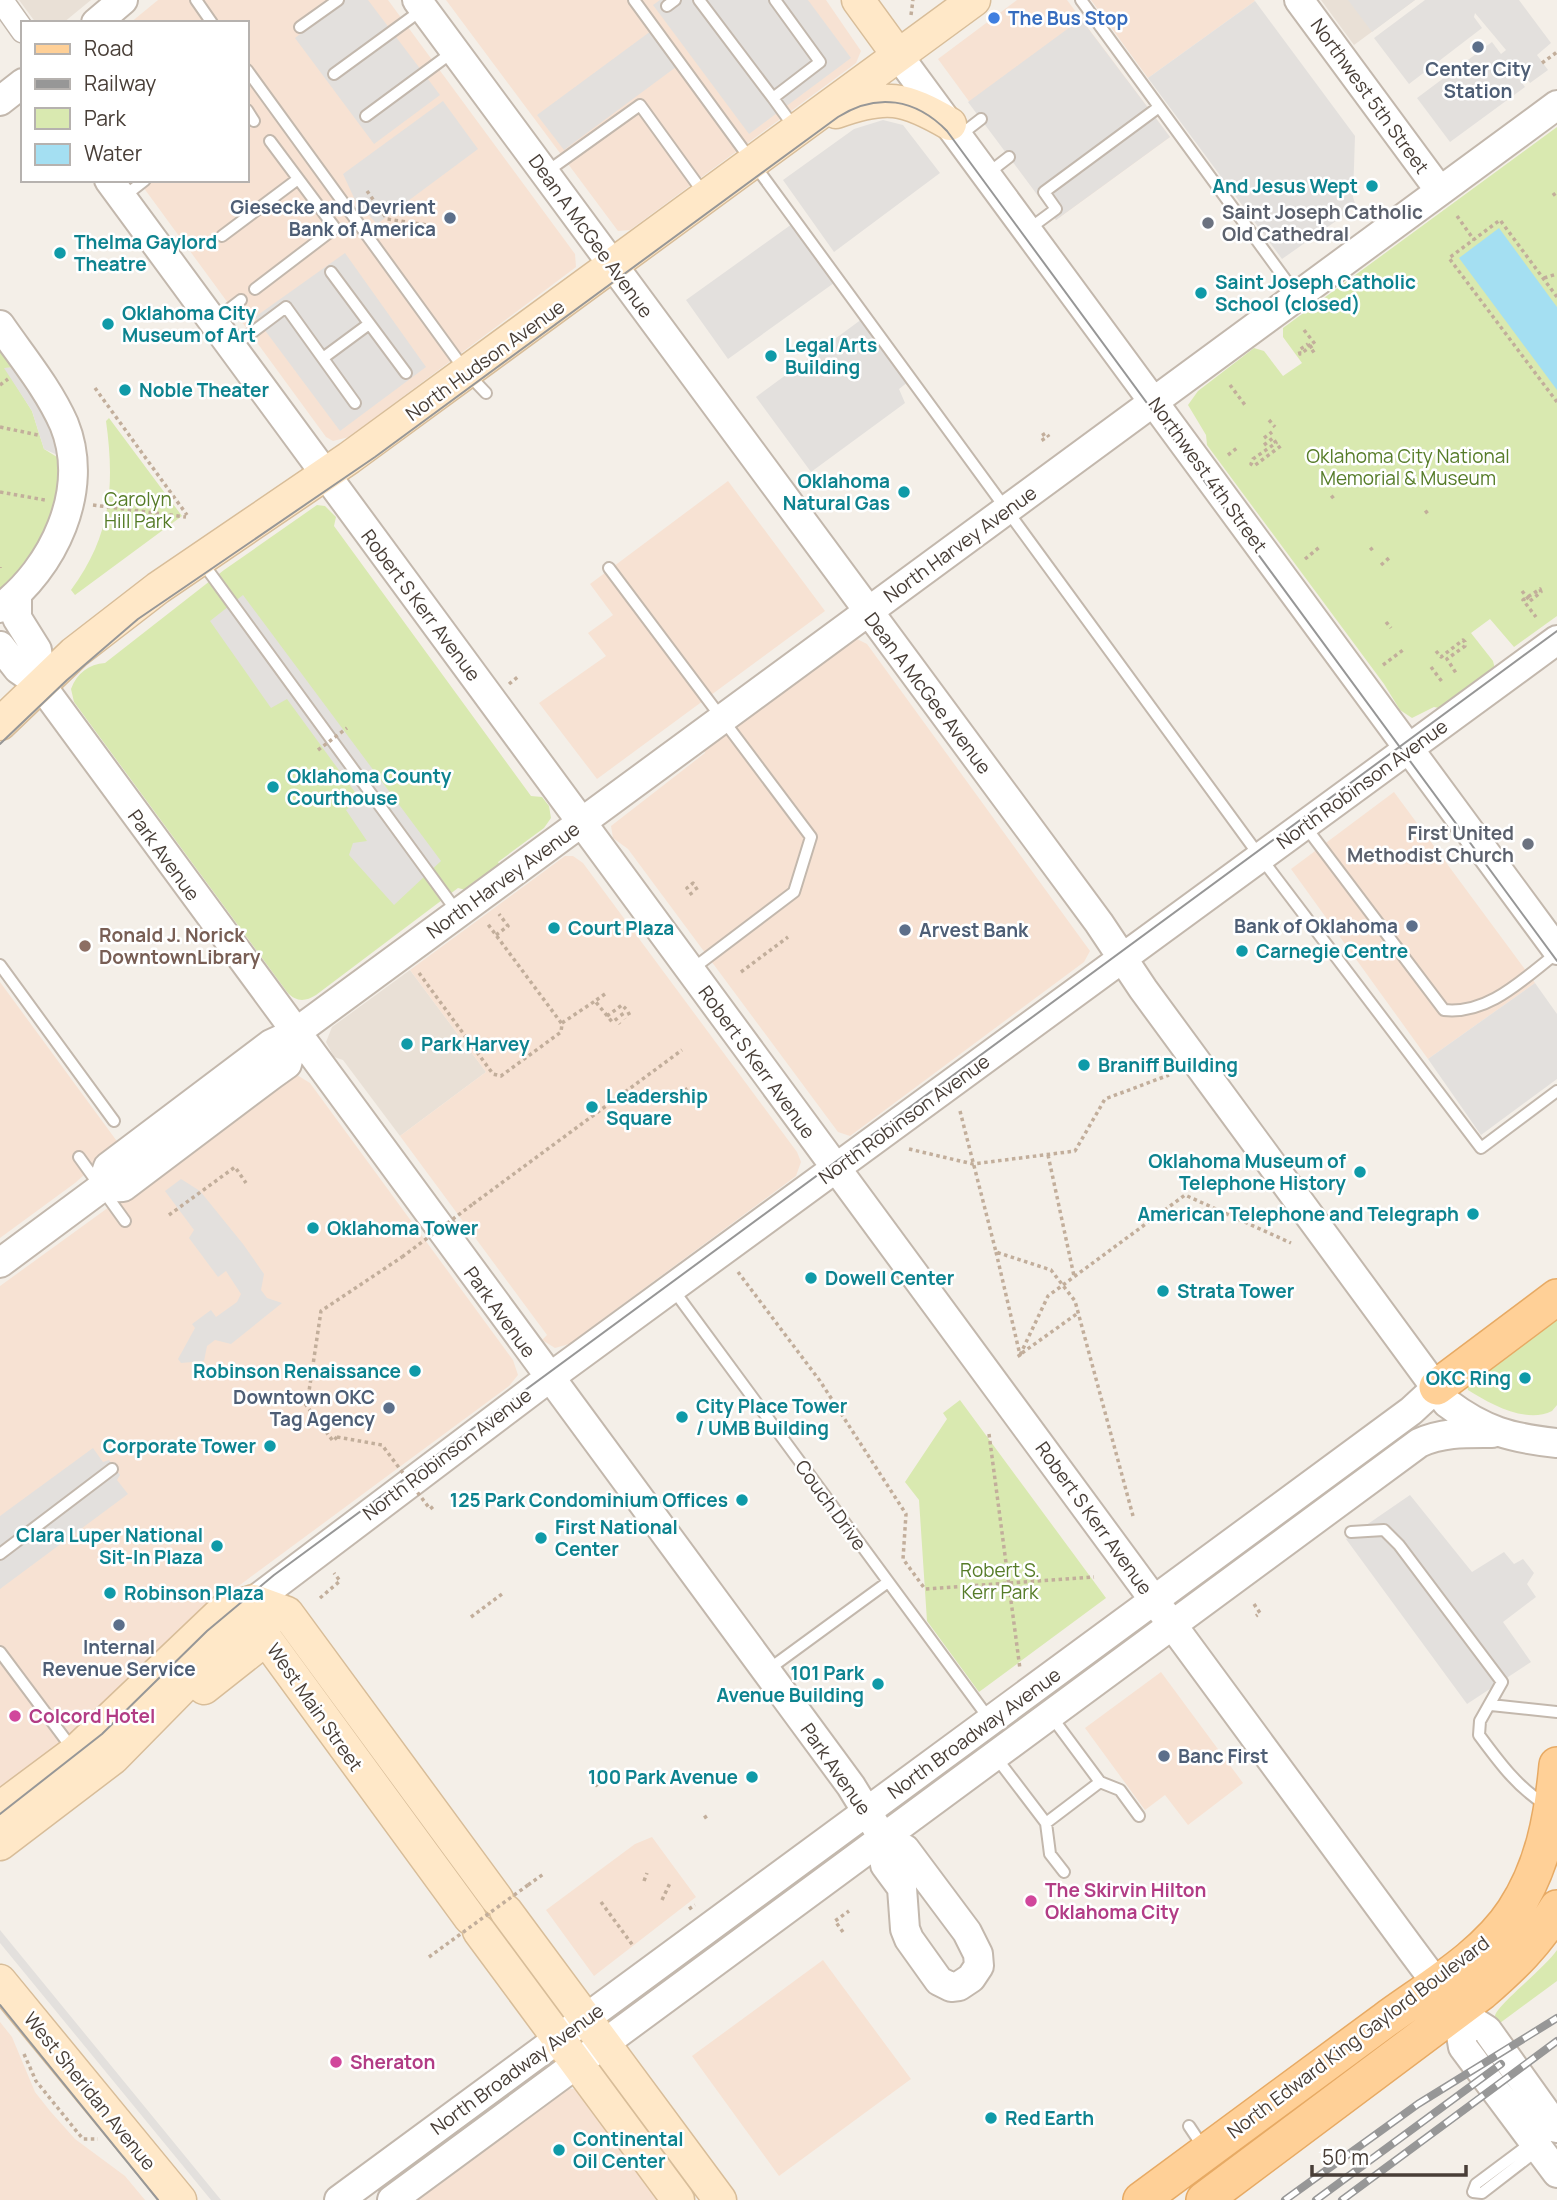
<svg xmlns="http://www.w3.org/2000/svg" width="1557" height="2200" font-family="Manrope,sans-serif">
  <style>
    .residential { fill: #e9e0d6 }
    .commercial { fill: #f7e2d3 }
    .green { fill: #d9e9b0 }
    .parking { fill: #e3e0dd }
    .water { fill: #a4dff2 }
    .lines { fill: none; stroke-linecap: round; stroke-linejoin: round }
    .service-casing { stroke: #c3b8ad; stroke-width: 14 }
    .minor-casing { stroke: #c3b8ad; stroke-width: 26 }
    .tertiary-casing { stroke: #c3b8ad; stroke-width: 32 }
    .secondary-casing { stroke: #d8bd99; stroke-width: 35 }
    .primary-casing { stroke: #e7aa64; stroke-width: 38 }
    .path { stroke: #c2ae9b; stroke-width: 3.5; stroke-dasharray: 3.5 3.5; stroke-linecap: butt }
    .service { stroke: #fff; stroke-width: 10 }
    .minor { stroke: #fff; stroke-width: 23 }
    .tertiary { stroke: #fff; stroke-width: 28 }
    .secondary { stroke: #ffe8c8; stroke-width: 32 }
    .primary { stroke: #ffd097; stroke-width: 35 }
    .tram { stroke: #979797; stroke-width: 2 }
    .rail-casing { stroke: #979797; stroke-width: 8 }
    .rail { stroke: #fff; stroke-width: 5; stroke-dasharray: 16; stroke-linecap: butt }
    .path-bridge { stroke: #c2ae9b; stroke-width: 3.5; stroke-dasharray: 3.5 3.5; stroke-linecap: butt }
    .shop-dot { fill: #3f7fe0; stroke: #fff; stroke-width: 2.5 }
    .service-dot { fill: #5c6f8a; stroke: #fff; stroke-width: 2.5 }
    .culture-dot { fill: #0f9aa8; stroke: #fff; stroke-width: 2.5 }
    .worship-dot { fill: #6b7280; stroke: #fff; stroke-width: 2.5 }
    .education-dot { fill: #8d6e63; stroke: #fff; stroke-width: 2.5 }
    .hotel-dot { fill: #d1479c; stroke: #fff; stroke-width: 2.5 }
    .labels { text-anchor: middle; stroke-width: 5; stroke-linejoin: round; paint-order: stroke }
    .shop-label { font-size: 19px; font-weight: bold; fill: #366cbe; stroke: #fff; text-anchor: start }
    .service-label { font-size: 19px; font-weight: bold; fill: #4e5e75; stroke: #fff; text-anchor: end }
    .street-label { font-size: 19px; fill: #483e37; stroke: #fff }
    .culture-label { font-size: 19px; font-weight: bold; fill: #0d838f; stroke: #fff; text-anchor: start }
    .worship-label { font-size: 19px; font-weight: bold; fill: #5b616d; stroke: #fff; text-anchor: start }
    .park-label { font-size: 19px; fill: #567c28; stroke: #fff }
    .education-label { font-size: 19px; font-weight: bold; fill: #785e54; stroke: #fff; text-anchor: start }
    .hotel-label { font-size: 19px; font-weight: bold; fill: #b23c85; stroke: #fff; text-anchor: start }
  </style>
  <rect width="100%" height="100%" fill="#f4efe8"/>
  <path class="residential" d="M19 0H91L63 23H36Z
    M1321 0H1415L1354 45Z
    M410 970 486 1072 400 1136 343 1060 334 1057 326 1042 332 1027Z"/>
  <path class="commercial" d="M158 0H388L575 254 576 267 349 437 333 441 326 437 138 180H247V23H130Z
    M446 0H826L861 51 856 63 630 230 618 231Z
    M1017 0H1067L1170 137 1056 220 938 59Z
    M1091 0H1254L1255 1 1148 78Z
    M728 481 825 611 597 779 539 703 606 656 588 633 613 615 590 584Z
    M853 637 867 644 1090 951 1084 962 850 1136 838 1132 628 849 613 838 611 826 705 753 703 749Z
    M1394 792 1535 983 1428 1059 1291 869Z
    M565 856H573L583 863 797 1152 801 1162 796 1176 569 1344 555 1348 542 1340 547 1335 400 1136 486 1072 410 970Z
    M0 982 119 1144 75 1183 0 1238Z
    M297 1075 310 1083 513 1360 518 1375 509 1386 221 1599 99 1718 0 1795V1286L290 1076Z
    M1161 1672 1243 1783 1188 1825 1165 1795 1145 1810 1085 1728Z
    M652 1837 696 1897 594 1976 546 1910 635 1844Z
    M823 1960 911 2079 779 2176 692 2056Z
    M0 2022 12 2037 35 2092 50 2111 75 2139 125 2176 145 2200H0Z
    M562 2088 583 2090 661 2200H409Z"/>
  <path class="green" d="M1557 127V616L1514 647 1490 619 1471 633 1493 661 1495 669 1444 709 1434 707 1412 718 1400 710 1384 684 1207 445 1206 435 1188 405 1198 391 1254 348 1264 351 1283 376 1302 363 1283 337V328Z
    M12 349 21 367 5 368 32 411 44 449 65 462 48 540 0 599V350Z
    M109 418 182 516 75 595 71 590C111 536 115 486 106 421Z
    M317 505 325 506 336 517 334 526 531 796 542 797 549 806 551 818 544 828 498 862 501 867 466 890 458 888 316 995C305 1002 296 1002 287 992L74 702 71 689C77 673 89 664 105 663L224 570Z
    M1557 1319V1405L1552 1411C1526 1424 1490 1404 1468 1390L1467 1385Z
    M960 1400 1106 1598 979 1692 927 1621 919 1500 905 1482 947 1419 943 1413Z
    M1129 1633 1133 1638 913 1801 910 1800 908 1798Z
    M844 1845 847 1847 624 2013 621 2011V2009Z
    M1557 1950V1981L1500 2023 1495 2016C1497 2005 1546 1967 1557 1950Z"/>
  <path class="parking" d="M344 0H368L440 95 374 144 295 38Z
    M660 0H808L851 58 749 134 653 5Z
    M1348 0H1415L1372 32Z
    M1425 0H1519L1551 43 1537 55 1548 70 1530 83 1519 68H1515L1514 72 1525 87 1450 142 1417 98 1492 42 1501 54 1506 50 1475 13 1474 17 1482 28 1409 84 1374 38Z
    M1255 1 1355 136 1353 197 1356 207 1282 259 1148 78Z
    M1081 19 1170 137 1056 220 968 102Z
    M651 31 676 67 564 150 537 115Z
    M443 101 478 149 377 224 355 200 343 174Z
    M883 120 903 125 940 173 834 252 783 180 854 129Z
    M792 224 834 283 728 359 686 300Z
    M345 253 426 367 340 431 255 317Z
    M862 319 908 382 899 389 905 403 811 472 756 397Z
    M21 367 44 393 62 457 44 449 32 411 4 368Z
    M243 595 441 861 394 905 349 855 353 843 367 841 346 810 360 799 287 699 271 708 210 621Z
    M1535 983 1557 1014V1079L1481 1135 1428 1059Z
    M181 1179 200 1191 243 1244 264 1274 261 1290 267 1298 282 1303 231 1344 215 1340 207 1346 204 1361 181 1363 178 1359 195 1328 192 1324 211 1310 216 1317 237 1302 241 1294 226 1271 218 1277 189 1238 194 1230 165 1191Z
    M93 1448 103 1462 109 1460 120 1475 117 1480 128 1494 0 1589V1516Z
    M1410 1495 1472 1572 1504 1552 1514 1564 1523 1559 1534 1573 1527 1584 1536 1597 1503 1622 1531 1662 1467 1704 1346 1539Z
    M0 1930 221 2200H211L0 1943Z"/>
  <path class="water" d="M1499 228 1557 307V390L1459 258Z"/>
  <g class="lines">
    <defs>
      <path id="service" d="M196 0 212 23
        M634 0 1261 858 1481 1148 1557 1091
        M699 0 773 98 820 62 775 0
        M1081 0 1296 294
        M667 6 675 0
        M300 27 338 0
        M247 70 467 373 486 393
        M334 74 423 9
        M773 98 794 127
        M247 110 254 121
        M366 116 454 51
        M959 136 981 119
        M545 173 640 105 705 195
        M987 174 1009 157
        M122 198 145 180
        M1029 229 1056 209 1044 192 1159 107
        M222 236 298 179
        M331 272 406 373
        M255 289 335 228 270 141
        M215 320 241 300
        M234 346 286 307 355 403
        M323 358 369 324
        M202 562 458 913
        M609 568 811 837 794 892 691 970
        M1305 826 1444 1010C1489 1015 1524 978 1557 953
        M0 965 114 1121
        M79 1157 125 1221
        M672 1288 990 1720
        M1351 1532 1384 1530 1399 1545 1502 1682 1480 1721 1479 1735C1499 1762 1517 1787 1546 1805
        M0 1554 112 1469
        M0 1652 74 1751
        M769 1669 888 1582
        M1491 1705 1557 1712
        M995 1756 1046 1823 1100 1782 1051 1716
        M1100 1782 1120 1790 1139 1816
        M1046 1823 1050 1854 1064 1872
        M1555 2125 1539 2149 1482 2193 1473 2192 1476 2184Z
        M1189 2126 1203 2147"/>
      <path id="minor" d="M1 0 23 31"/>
      <path id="tertiary" d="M417 0 1099 923 1143 989 1447 1403C1484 1431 1511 1438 1557 1443
        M1299 0 1440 191
        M96 23 123 0
        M898 55 1557 950
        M0 101 23 83
        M109 180 1410 1948 1457 2011 1487 2030 1557 2128
        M0 325C22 357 48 388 64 424 91 490 53 569 0 608
        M17 596V618L37 650 41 685
        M0 646 18 669 41 685 851 1786 883 1838 905 1849 967 1932 978 1954 979 1966 971 1978 959 1986 951 1987 939 1981 909 1939 905 1929 902 1888 885 1865 883 1838
        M101 1188 108 1167 271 1044 295 1033 1557 105
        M0 1263 101 1188 123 1187 273 1074 287 1064 295 1033
        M254 1601 549 1378 1557 640
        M1457 2011 1463 2047 1557 2173
        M339 2200 1411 1411 1437 1387
        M392 2200 1419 1443C1443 1432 1467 1433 1492 1433"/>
      <path id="secondary" d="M858 0 898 55
        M836 112C886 94 904 97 950 124
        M0 724 74 653 158 588 349 458 974 0
        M254 1601 287 1613 497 1899
        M254 1601 266 1639 470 1918
        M204 1688 266 1639
        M0 1808 75 1752 223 1611 254 1601
        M0 1844 113 1758 239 1630 254 1601
        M506 1911 720 2200
        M479 1931 678 2200
        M0 1981 180 2200"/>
      <path id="primary" d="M1437 1387 1557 1297
        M1141 2200C1223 2140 1304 2080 1385 2020 1427 1989 1484 1957 1514 1911 1543 1867 1552 1818 1557 1765
        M1204 2200 1482 1992C1512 1966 1537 1942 1557 1908"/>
    </defs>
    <use href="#service" class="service-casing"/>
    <use href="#minor" class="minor-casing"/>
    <use href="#tertiary" class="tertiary-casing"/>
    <use href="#secondary" class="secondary-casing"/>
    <use href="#primary" class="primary-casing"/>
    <path class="path" d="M911 15 913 0
      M1542 63 1557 52
      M367 191 387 219 427 225
      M1553 193 1557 198
      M1457 216 1474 240
      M1544 278 1557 274
      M1557 297 1500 220 1449 258 1557 402
      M1304 330 1315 344 1300 354 1299 350 1308 344
      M0 385 8 379
      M1230 385 1245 405
      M95 388 187 515
      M1269 420 1275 427
      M0 427 38 435
      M1264 438 1272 432
      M1044 441 1041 436 1046 433 1049 437
      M1264 445 1273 438 1276 443 1253 459 1251 464 1254 466 1282 445
      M1228 455 1237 448
      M1383 456 1387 454
      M0 492 45 500
      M1331 498 1336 494
      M93 505 186 517
      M1425 513 1429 510
      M1370 550 1375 546
      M1305 559 1321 546
      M1381 565 1389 558
      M0 567V568
      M1530 601 1541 592 1540 589 1523 600 1536 617
      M1386 622 1391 628
      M1436 651 1441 657 1463 640 1465 642V646L1447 659 1456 673
      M1383 665 1403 650
      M1431 667 1443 683
      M509 684 519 676
      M692 895 687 888 693 883 698 891
      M496 935 508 926 499 914
      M741 972 788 937
      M419 973 493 1074 501 1076 561 1032 562 1024 487 923
      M605 994 595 1001 613 1023
      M628 1012 630 1016
      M621 1013 625 1019
      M607 1016 622 1005 626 1009
      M615 1018 620 1024
      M562 1023 595 1001
      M685 1088 689 1094
      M678 1093 682 1099
      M960 1111 996 1252 1051 1270 1075 1301 1133 1516
      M909 1149 973 1164 1075 1151 1105 1099 1169 1075
      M1048 1155 1074 1276
      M473 1204 682 1050
      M169 1215 235 1167 246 1183
      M996 1252 1020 1355 1015 1358
      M738 1272 820 1381 906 1514 903 1559 925 1589 1094 1577
      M1022 1353 1078 1313
      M1020 1355 1048 1296 1185 1195 1291 1243
      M292 1399 303 1401
      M989 1434 1020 1669
      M337 1437 333 1441 303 1401 308 1398 321 1311 402 1257
      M320 1598 340 1581 334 1573
      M1254 1604 1260 1613 1256 1616
      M595 1786 608 1777
      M704 1818 707 1816
      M644 1881 647 1873
      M528 1885 545 1873
      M662 1900 670 1883
      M601 1902 634 1947
      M689 1909 695 1905
      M843 1932 835 1921 849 1911
      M24 2054 36 2081 78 2133 83 2139H98"/>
    <use href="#service" class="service"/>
    <use href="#minor" class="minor"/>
    <use href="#tertiary" class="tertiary"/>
    <use href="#secondary" class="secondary"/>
    <use href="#primary" class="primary"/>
    <path class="tram" d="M0 744 67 680 138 619 375 457 838 117C877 92 916 99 947 131L1557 961
      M0 1814 102 1734 207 1631 274 1575 1557 631
      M0 2005 158 2200"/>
    <defs>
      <path id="rail" d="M1285 2200 1418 2104 1557 2018
        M1316 2200 1501 2064
        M1342 2200 1557 2041"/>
    </defs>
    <use href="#rail" class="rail-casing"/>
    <use href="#rail" class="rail"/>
    <path class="path-bridge" d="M1308 344 1315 354
      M1522 591 1530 601
      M318 750 347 728
      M402 1257 473 1204
      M337 1437 382 1445 430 1509 434 1506
      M471 1617 502 1594
      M429 1957 528 1885"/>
  </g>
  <circle class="shop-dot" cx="994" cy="18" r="7"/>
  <g class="service-dot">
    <circle cx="1478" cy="47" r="7"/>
    <circle cx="450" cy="218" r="7"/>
    <circle cx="1412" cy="926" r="7"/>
    <circle cx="905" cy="930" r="7"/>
    <circle cx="389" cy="1408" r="7"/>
    <circle cx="119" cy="1625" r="7"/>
    <circle cx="1164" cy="1756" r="7"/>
  </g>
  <g class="culture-dot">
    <circle cx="1372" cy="186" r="7"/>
    <circle cx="60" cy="253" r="7"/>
    <circle cx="1201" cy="293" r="7"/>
    <circle cx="108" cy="324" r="7"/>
    <circle cx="771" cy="356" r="7"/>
    <circle cx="125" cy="390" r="7"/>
    <circle cx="904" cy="492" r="7"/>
    <circle cx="273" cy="787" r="7"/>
    <circle cx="554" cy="928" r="7"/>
    <circle cx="1242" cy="951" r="7"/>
    <circle cx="407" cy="1044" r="7"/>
    <circle cx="1084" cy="1065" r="7"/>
    <circle cx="592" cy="1107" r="7"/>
    <circle cx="1360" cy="1172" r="7"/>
    <circle cx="1473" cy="1214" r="7"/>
    <circle cx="313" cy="1228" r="7"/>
    <circle cx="811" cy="1278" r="7"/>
    <circle cx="1163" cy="1291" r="7"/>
    <circle cx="415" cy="1371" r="7"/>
    <circle cx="1525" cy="1378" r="7"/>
    <circle cx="682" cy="1417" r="7"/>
    <circle cx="270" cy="1446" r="7"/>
    <circle cx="742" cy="1500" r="7"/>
    <circle cx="541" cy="1538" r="7"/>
    <circle cx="217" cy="1546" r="7"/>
    <circle cx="110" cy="1593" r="7"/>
    <circle cx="878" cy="1684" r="7"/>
    <circle cx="752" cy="1777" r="7"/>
    <circle cx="991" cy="2118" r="7"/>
    <circle cx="559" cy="2150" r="7"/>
  </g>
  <g class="worship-dot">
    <circle cx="1208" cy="223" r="7"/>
    <circle cx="1528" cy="844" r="7"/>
  </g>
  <circle class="education-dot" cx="85" cy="946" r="7"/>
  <g class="hotel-dot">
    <circle cx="15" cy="1716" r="7"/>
    <circle cx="1031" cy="1901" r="7"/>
    <circle cx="336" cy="2062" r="7"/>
  </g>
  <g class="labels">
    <g class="shop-label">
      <text x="1008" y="25">The Bus Stop</text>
    </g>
    <g class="service-label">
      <text x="1478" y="76" text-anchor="middle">Center City<tspan x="1478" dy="22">Station</tspan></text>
      <text x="436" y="214">Giesecke and Devrient<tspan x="436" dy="22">Bank of America</tspan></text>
      <text x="1398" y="933">Bank of Oklahoma</text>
      <text x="919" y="937" text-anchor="start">Arvest Bank</text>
      <text x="375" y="1404">Downtown OKC<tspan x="375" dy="22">Tag Agency</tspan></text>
      <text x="119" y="1654" text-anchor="middle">Internal<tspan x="119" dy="22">Revenue Service</tspan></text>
      <text x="1178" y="1763" text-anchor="start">Banc First</text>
    </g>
    <g class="street-label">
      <text transform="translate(1370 96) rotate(54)" y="7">Northwest 5th Street</text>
      <text transform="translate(591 236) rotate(54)" y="7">Dean A McGee Avenue</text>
      <text transform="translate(485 360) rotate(-36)" y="7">North Hudson Avenue</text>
      <text transform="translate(1208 475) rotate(54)" y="7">Northwest 4th Street</text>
      <text transform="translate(960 544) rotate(-36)" y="7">North Harvey Avenue</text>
      <text transform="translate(421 605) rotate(53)" y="7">Robert S Kerr Avenue</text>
      <text transform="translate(928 693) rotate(53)" y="7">Dean A McGee Avenue</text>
      <text transform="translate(1362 784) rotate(-36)" y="7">North Robinson Avenue</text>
      <text transform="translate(164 855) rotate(54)" y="7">Park Avenue</text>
      <text transform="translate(503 880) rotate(-36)" y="7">North Harvey Avenue</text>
      <text transform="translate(757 1062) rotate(54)" y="7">Robert S Kerr Avenue</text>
      <text transform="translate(904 1119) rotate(-36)" y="7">North Robinson Avenue</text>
      <text transform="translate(500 1312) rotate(54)" y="7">Park Avenue</text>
      <text transform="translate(447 1454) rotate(-37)" y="7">North Robinson Avenue</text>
      <text transform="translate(831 1505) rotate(54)" y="7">Couch Drive</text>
      <text transform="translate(1094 1518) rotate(54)" y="7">Robert S Kerr Avenue</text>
      <text transform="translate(315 1707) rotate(55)" y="7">West Main Street</text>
      <text transform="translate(974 1733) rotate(-36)" y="7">North Broadway Avenue</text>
      <text transform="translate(836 1769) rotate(55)" y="7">Park Avenue</text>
      <text transform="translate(1358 2037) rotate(-37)" y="7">North Edward King Gaylord Boulevard</text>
      <text transform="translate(517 2069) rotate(-36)" y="7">North Broadway Avenue</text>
      <text transform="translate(90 2091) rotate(51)" y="7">West Sheridan Avenue</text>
    </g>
    <g class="culture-label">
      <text x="1358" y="193" text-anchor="end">And Jesus Wept</text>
      <text x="74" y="249">Thelma Gaylord<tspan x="74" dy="22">Theatre</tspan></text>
      <text x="1215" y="289">Saint Joseph Catholic<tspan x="1215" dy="22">School (closed)</tspan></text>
      <text x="122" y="320">Oklahoma City<tspan x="122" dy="22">Museum of Art</tspan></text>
      <text x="785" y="352">Legal Arts<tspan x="785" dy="22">Building</tspan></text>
      <text x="139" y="397">Noble Theater</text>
      <text x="890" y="488" text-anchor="end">Oklahoma<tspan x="890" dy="22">Natural Gas</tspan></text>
      <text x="287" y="783">Oklahoma County<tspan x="287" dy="22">Courthouse</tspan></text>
      <text x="568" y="935">Court Plaza</text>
      <text x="1256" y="958">Carnegie Centre</text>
      <text x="421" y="1051">Park Harvey</text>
      <text x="1098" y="1072">Braniff Building</text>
      <text x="606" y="1103">Leadership<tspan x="606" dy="22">Square</tspan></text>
      <text x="1346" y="1168" text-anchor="end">Oklahoma Museum of<tspan x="1346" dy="22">Telephone History</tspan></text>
      <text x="1459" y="1221" text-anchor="end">American Telephone and Telegraph</text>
      <text x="327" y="1235">Oklahoma Tower</text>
      <text x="825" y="1285">Dowell Center</text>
      <text x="1177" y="1298">Strata Tower</text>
      <text x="401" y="1378" text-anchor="end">Robinson Renaissance</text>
      <text x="1511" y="1385" text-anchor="end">OKC Ring</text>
      <text x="696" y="1413">City Place Tower<tspan x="696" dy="22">/ UMB Building</tspan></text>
      <text x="256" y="1453" text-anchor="end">Corporate Tower</text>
      <text x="728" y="1507" text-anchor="end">125 Park Condominium Offices</text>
      <text x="555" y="1534">First National<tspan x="555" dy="22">Center</tspan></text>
      <text x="203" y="1542" text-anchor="end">Clara Luper National<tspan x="203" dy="22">Sit-In Plaza</tspan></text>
      <text x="124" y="1600">Robinson Plaza</text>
      <text x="864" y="1680" text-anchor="end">101 Park<tspan x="864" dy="22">Avenue Building</tspan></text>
      <text x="738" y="1784" text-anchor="end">100 Park Avenue</text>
      <text x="1005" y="2125">Red Earth</text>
      <text x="573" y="2146">Continental<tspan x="573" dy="22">Oil Center</tspan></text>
    </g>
    <g class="worship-label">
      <text x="1222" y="219">Saint Joseph Catholic<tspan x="1222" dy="22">Old Cathedral</tspan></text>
      <text x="1514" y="840" text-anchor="end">First United<tspan x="1514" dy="22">Methodist Church</tspan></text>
    </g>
    <g class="park-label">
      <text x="1408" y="463">Oklahoma City National<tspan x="1408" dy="22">Memorial &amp; Museum</tspan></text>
      <text x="138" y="506">Carolyn<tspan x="138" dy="22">Hill Park</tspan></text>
      <text x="1000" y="1577">Robert S.<tspan x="1000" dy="22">Kerr Park</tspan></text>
    </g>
    <g class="education-label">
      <text x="99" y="942">Ronald J. Norick<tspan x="99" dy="22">DowntownLibrary</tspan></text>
    </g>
    <g class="hotel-label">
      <text x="29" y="1723">Colcord Hotel</text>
      <text x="1045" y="1897">The Skirvin Hilton<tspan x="1045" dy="22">Oklahoma City</tspan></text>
      <text x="350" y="2069">Sheraton</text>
    </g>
  </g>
  <rect x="21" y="21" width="228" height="161" fill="#ffffff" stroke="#b6b2af" stroke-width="2"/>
  <rect x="35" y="44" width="35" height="10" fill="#ffd097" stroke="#b6b2af" stroke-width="2"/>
  <text x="84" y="56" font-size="21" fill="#483e37">Road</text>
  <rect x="35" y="79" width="35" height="10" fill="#979797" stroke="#b6b2af" stroke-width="2"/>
  <text x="84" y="91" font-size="21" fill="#483e37">Railway</text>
  <rect x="35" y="108" width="35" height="21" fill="#d9e9b0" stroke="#b6b2af" stroke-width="2"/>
  <text x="84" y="126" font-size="21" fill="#483e37">Park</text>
  <rect x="35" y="144" width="35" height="21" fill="#a4dff2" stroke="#b6b2af" stroke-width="2"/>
  <text x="84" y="161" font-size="21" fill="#483e37">Water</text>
  <path d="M1312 2165v10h154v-10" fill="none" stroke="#483e37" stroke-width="3.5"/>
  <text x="1322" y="2165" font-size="21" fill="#483e37" stroke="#ffffff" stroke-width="5" paint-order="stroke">50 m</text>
</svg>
